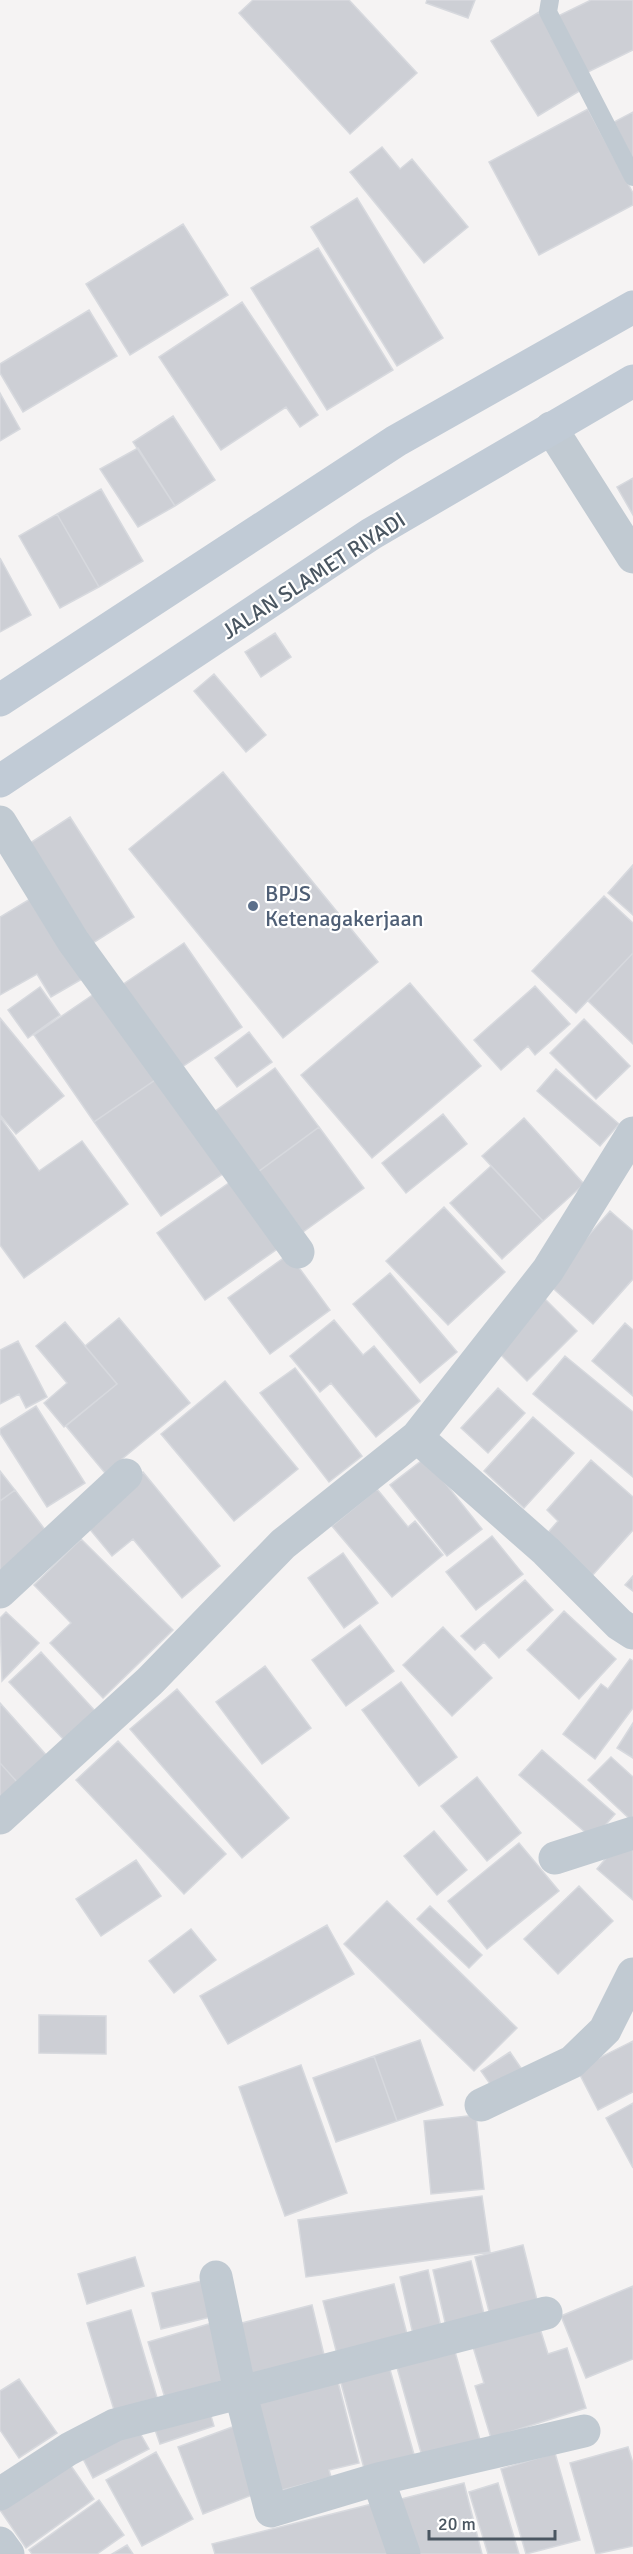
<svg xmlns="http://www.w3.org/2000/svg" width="633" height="2554" font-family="Signika,sans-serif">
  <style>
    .building { fill: #cdcfd5; stroke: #d7d9de; stroke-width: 1.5 }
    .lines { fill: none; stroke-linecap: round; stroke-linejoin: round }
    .service { stroke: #c1cad2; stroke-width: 18 }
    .minor { stroke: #c1cad2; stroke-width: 33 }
    .secondary { stroke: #c1cbd6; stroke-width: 33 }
    .service-dot { fill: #5c6f8a; stroke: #fff; stroke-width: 2 }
    .labels { text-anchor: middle; stroke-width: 4.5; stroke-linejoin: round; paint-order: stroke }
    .street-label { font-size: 22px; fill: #4a5661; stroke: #fff }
    .service-label { font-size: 22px; fill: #4e5e75; stroke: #fff; text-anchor: start }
  </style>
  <rect width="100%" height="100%" fill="#f5f3f3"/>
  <path class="building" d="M253 0H349L417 73 350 134 239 13Z
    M427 0H475L468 18 426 3Z
    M591 0H633V50L586 73 558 16Z
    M539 12 586 87 538 116 491 41Z
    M588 109 633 193V205L539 255 489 162Z
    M633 112V161L614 122Z
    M382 147 400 169 412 159 468 227 424 263 350 172Z
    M357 198 443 338 397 366 311 227Z
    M183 224 228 295 130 355 86 284Z
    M318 248 393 370 327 410 251 288Z
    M242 302 318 415 300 427 286 407 221 450 159 357Z
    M89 310 117 356 23 412 0 373V364Z
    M0 393 20 429 0 441Z
    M173 416 215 480 175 506 133 442Z
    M138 448 175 506 138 527 100 469Z
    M633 478V515L617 487Z
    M101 489 143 561 99 587 57 514Z
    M57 514 99 587 60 608 19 536Z
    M0 558 31 615 0 632Z
    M275 633 291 657 261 677 245 652Z
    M214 674 266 735 246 752 194 691Z
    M223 772 378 962 283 1038 129 849Z
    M70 817 134 917 85 948 21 849Z
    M633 865V915L608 893Z
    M40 893 89 975 51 997 37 974 0 995V917Z
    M604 896 633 923V953L576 1013 532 971Z
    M184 943 242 1027 179 1069 122 985Z
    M633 953V1044L588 1001Z
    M410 983 481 1066 372 1158 301 1075Z
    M535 986 570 1024 535 1055 528 1046 501 1070 474 1040Z
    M40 987 60 1015 28 1038 8 1010Z
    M97 992 158 1078 94 1122 34 1035Z
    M0 1018 64 1096 16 1134 0 1115Z
    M584 1019 630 1066 596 1099 550 1053Z
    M249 1032 272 1062 237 1087 215 1058Z
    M275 1068 319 1127 258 1172 214 1112Z
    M556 1069 619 1124 600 1146 537 1091Z
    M158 1078 224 1173 161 1216 94 1122Z
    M443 1114 467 1144 406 1193 382 1163Z
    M0 1117 39 1171 82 1141 128 1204 24 1278 0 1245Z
    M524 1118 584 1184 543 1221 482 1156Z
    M319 1127 364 1188 303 1232 258 1172Z
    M491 1166 543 1221 502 1259 450 1203Z
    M236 1178 283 1245 205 1300 157 1233Z
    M444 1207 505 1272 448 1325 386 1261Z
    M610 1211 633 1231V1279L593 1324 547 1283Z
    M289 1254 330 1310 270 1354 228 1298Z
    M390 1273 457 1352 420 1383 353 1304Z
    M541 1295 577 1331 527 1381 498 1352Z
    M119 1318 190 1403 105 1473 66 1426 117 1384 85 1346Z
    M334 1320 363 1355 374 1346 420 1401 376 1437 331 1383 320 1392 290 1356Z
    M65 1322 117 1384 64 1427 44 1403 67 1383 36 1346Z
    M625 1323 633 1330V1396L592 1361Z
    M18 1341 47 1397 26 1408 19 1394 0 1404V1350Z
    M565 1356 633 1412V1477L533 1394Z
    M295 1368 362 1456 329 1482 260 1393Z
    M225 1381 298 1469 234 1521 161 1434Z
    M498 1388 525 1413 488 1453 461 1428Z
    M36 1406 85 1483 47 1507 0 1433V1429Z
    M533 1417 574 1453 524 1508 484 1471Z
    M425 1458 482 1529 447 1556 390 1485Z
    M591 1460 633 1497V1530L591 1577 545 1536 558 1521 547 1510Z
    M0 1471 15 1490 0 1501Z
    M143 1472 220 1566 182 1598 133 1539 112 1556 83 1521Z
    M377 1489 408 1527 415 1521 443 1555 392 1597 332 1526Z
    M15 1490 52 1539 0 1578V1501Z
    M492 1536 523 1574 476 1610 446 1572Z
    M81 1539 173 1630 103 1698 50 1643 71 1623 34 1585Z
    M343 1553 378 1603 344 1628 308 1578Z
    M633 1576V1591L625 1585Z
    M525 1580 553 1610 499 1658 484 1642 475 1650 461 1636Z
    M564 1611 616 1659 579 1699 527 1650Z
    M6 1612 39 1643 2 1681 0 1618Z
    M360 1625 394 1671 346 1706 312 1660Z
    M443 1627 492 1678 452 1716 403 1665Z
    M41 1652 96 1712 65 1741 9 1682Z
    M630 1659 633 1661V1708L595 1759 563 1734 601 1684 608 1689Z
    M265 1666 311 1728 262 1764 216 1702Z
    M401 1682 457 1757 419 1786 362 1710Z
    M177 1689 289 1818 242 1858 130 1729Z
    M0 1703 48 1757 18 1783 0 1763Z
    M633 1723V1758L617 1748Z
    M118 1741 226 1854 184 1894 76 1780Z
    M542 1750 615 1814 593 1839 519 1775Z
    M611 1757 633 1777V1822L588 1780Z
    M0 1763 18 1783 0 1798Z
    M477 1777 521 1833 487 1861 441 1806Z
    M434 1831 467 1870 437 1895 404 1856Z
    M623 1838 633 1847V1900L597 1869Z
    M519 1843 559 1891 487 1949 448 1901Z
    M136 1860 161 1896 101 1936 76 1899Z
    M579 1886 613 1921 558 1974 524 1939Z
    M387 1901 517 2028 474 2071 344 1944Z
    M430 1906 482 1955 469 1968 417 1919Z
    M327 1925 354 1974 228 2044 200 1996Z
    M191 1929 216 1960 174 1993 149 1961Z
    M39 2015 106 2016V2054L39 2053Z
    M420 2040 443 2105 397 2121 374 2056Z
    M633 2041V2092L598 2110 577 2069Z
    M510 2052 523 2071 495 2091 481 2071Z
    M374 2056 397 2121 336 2142 313 2078Z
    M301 2065 347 2193 285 2216 239 2087Z
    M633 2103V2168L606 2118Z
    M476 2115 484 2189 431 2194 424 2121Z
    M482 2196 490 2252 306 2277 298 2220Z
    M523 2245 540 2312 492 2323 475 2257Z
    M135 2257 144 2286 87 2304 78 2274Z
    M471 2261 487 2326 448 2335 433 2270Z
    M428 2270 443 2336 415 2343 400 2277Z
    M206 2280 215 2316 161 2329 152 2293Z
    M394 2284 408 2338 337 2354 323 2301Z
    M633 2286V2359L586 2378 561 2316Z
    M312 2305 325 2359 247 2378 234 2325Z
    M131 2310 158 2401 115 2413 87 2323Z
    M537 2319 548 2354 567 2348 586 2408 491 2438 475 2386 484 2383 473 2347Z
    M212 2323 228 2379 165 2398 148 2342Z
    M452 2341 480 2440 422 2456 394 2357Z
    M387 2359 415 2458 365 2472 338 2372Z
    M336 2374 359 2463 329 2470 331 2477 275 2492 251 2397Z
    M19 2379 57 2433 19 2458 0 2430V2391Z
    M208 2406 214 2426 160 2444 153 2424Z
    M136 2426 149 2449 93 2478 81 2455Z
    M235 2426 260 2492 203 2514 178 2447Z
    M628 2447 633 2463V2546L596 2554 570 2463Z
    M156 2452 193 2519 142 2546 106 2480Z
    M555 2453 580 2540 526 2554 501 2469Z
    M69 2463 94 2499 26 2548 0 2510Z
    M464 2483 482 2554H415L401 2499Z
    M498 2483 519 2554H488L469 2492Z
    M99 2500 124 2535 97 2554H32L29 2550Z
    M376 2503 388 2554H215L212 2544Z
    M127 2545 133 2554H112Z"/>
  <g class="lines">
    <path class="service" d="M550 0 548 12 633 177"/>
    <path class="minor" d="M551 428 633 557
      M0 822 73 941 298 1252
      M417 1437 546 1551 619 1624 633 1633
      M0 1592 126 1475
      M0 1818 150 1681 283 1544 417 1437 548 1270 633 1133
      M555 1858 633 1833
      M481 2105 572 2062 605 2030 633 1974
      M216 2277 240 2391 271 2511 378 2479 584 2431
      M378 2479 404 2554
      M0 2494 69 2449 115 2425 546 2313
      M0 2543 8 2554"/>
    <path class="secondary" d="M0 700 396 441 633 307
      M0 781 371 534 633 381"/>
  </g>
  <circle class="service-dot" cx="253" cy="906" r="6"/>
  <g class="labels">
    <g class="street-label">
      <text transform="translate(313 575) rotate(-33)" y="8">JALAN SLAMET RIYADI</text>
    </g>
    <g class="service-label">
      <text x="265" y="901">BPJS<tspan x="265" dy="25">Ketenagakerjaan</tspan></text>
    </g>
  </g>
  <path d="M429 2530v9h126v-9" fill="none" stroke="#4a5661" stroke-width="3"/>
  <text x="438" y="2530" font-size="18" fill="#4a5661" stroke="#ffffff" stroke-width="4.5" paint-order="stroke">20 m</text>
</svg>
